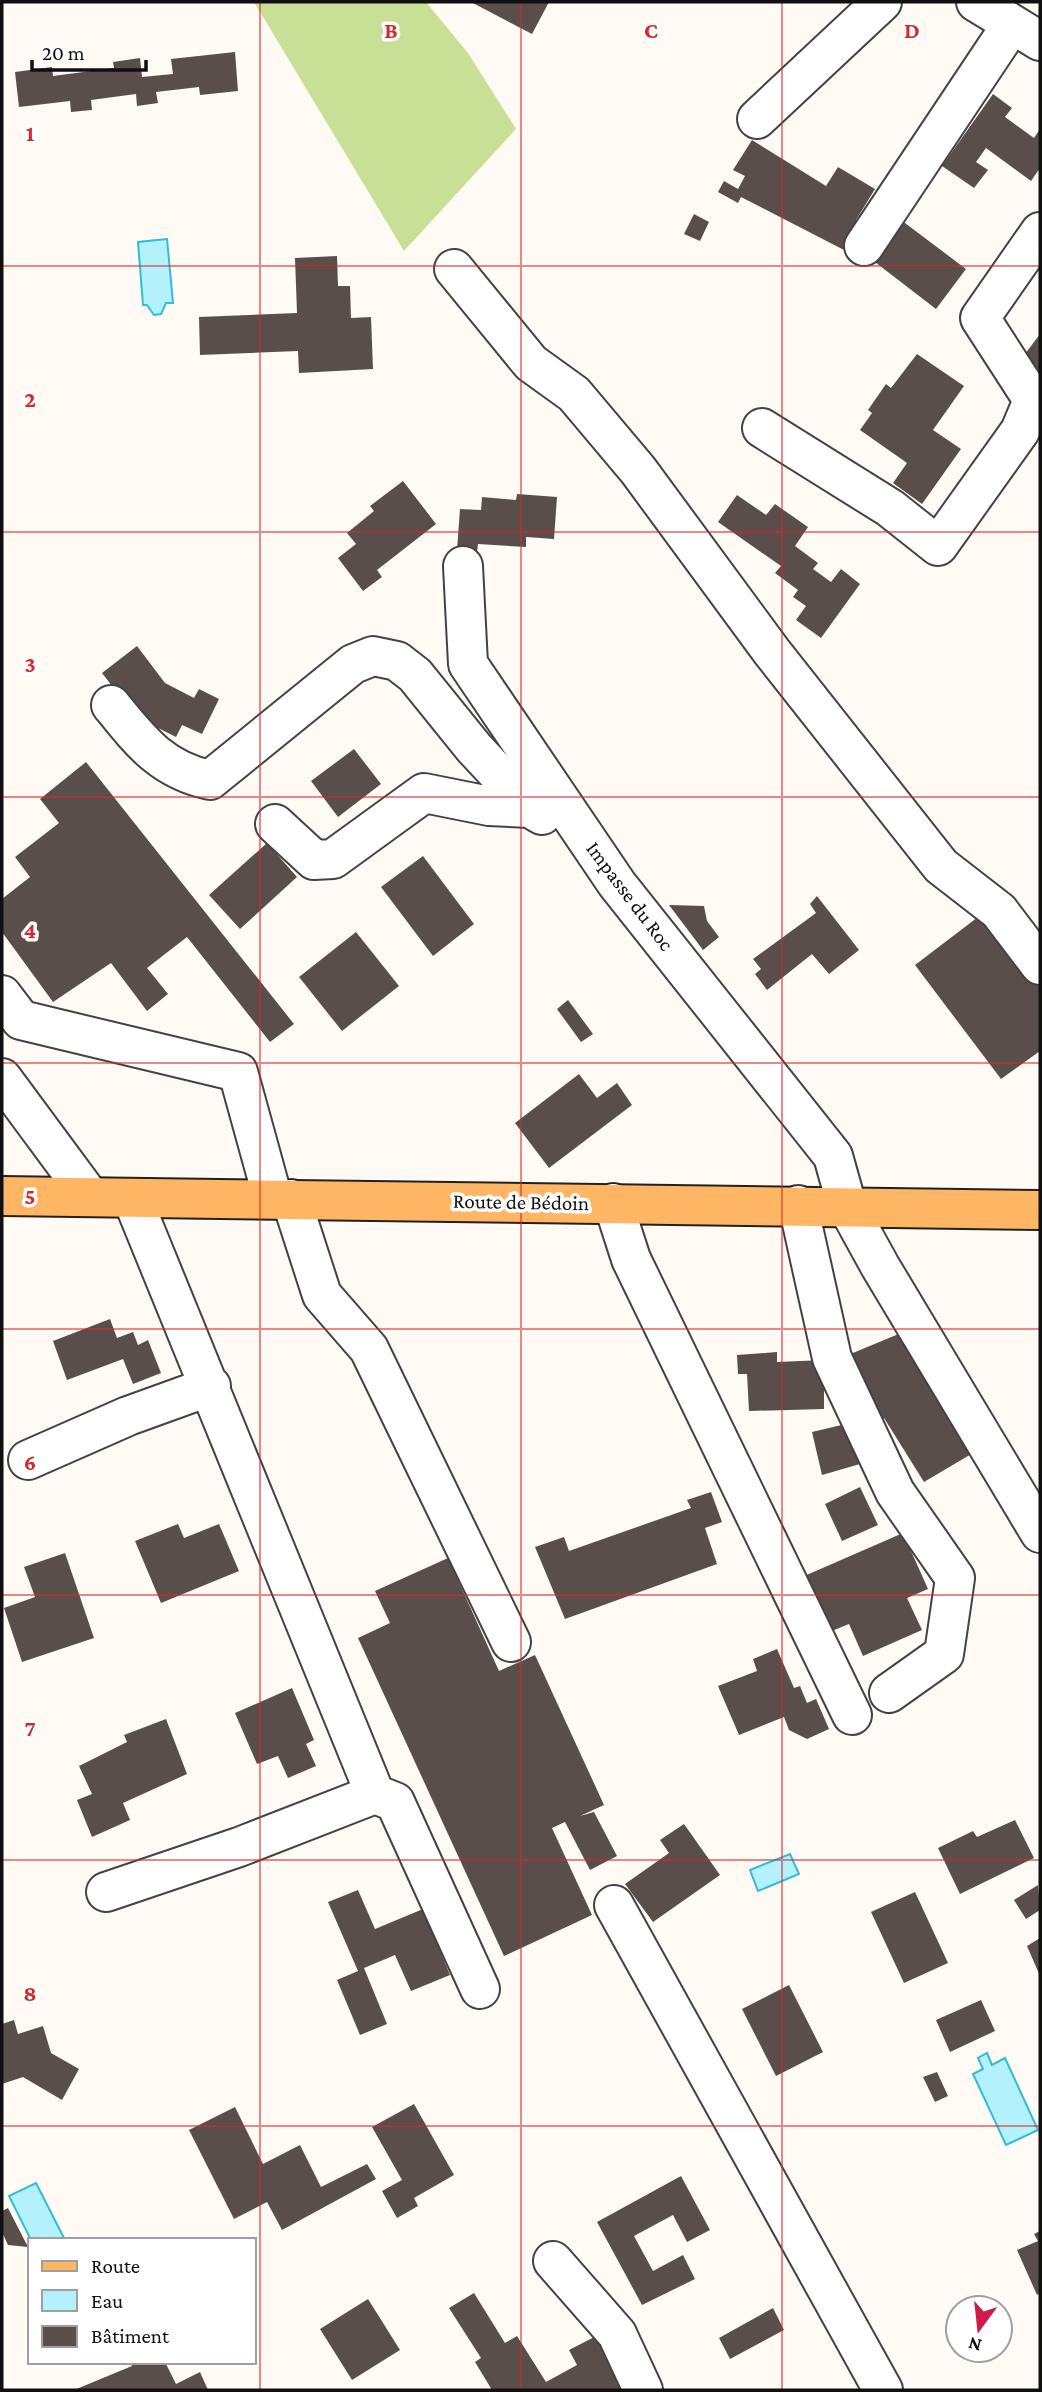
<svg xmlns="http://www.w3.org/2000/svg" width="1042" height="2392" font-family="'Crimson Pro',serif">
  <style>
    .forest { fill: #c8e096 }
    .water { fill: #b3f1fc; stroke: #33bcda; stroke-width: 2 }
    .building { fill: #5a4e4b }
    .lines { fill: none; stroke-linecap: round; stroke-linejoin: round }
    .minor-casing { stroke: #434343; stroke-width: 42 }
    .major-casing { stroke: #212121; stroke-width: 42 }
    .minor { stroke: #fff; stroke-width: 38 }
    .major { stroke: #ffb664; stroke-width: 38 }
    .grid { fill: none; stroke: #d62828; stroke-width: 2; stroke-opacity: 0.55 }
    .labels { text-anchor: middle; stroke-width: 7; stroke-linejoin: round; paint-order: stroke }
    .street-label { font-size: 21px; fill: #101010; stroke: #fff }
    .grid-label { font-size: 23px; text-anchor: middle; font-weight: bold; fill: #d62828; stroke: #fff; stroke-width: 7; stroke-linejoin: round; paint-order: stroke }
  </style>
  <rect width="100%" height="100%" fill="#fffaf4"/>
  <path class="forest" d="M254 2H426L468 53 516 129 404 251Z"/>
  <path class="water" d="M167 239 173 303H166L161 314 154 315 147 305H143L138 242Z
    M790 1854 799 1874 758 1891 750 1870Z
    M987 2053 992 2065 1005 2058 1038 2130 1006 2145 973 2074 983 2069 978 2058Z
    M36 2183 65 2240H31L9 2196Z"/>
  <path class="building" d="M471 2H549L532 34Z
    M235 52 238 91 200 95 199 87 156 92 158 103 137 106 136 94 91 100 92 110 71 112 70 101 19 107 15 72 52 67 53 76 114 68 113 62 140 58 142 77 173 74 171 59Z
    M993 94 1012 108 1005 117 1034 138 1040 129V168L1031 181 986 148 976 162 988 170 974 188 942 166Z
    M752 140 826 186 838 167 875 189 856 220 862 224 846 251 741 197 738 203 718 192 724 181 738 189 745 176 733 170Z
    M694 214 709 222 700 241 684 234Z
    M901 220 966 269 936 309 871 259Z
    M337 256 338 286H350L351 318 371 317 373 369 299 373 298 351 200 355 199 317 297 313 295 258Z
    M1040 334V371L1022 358Z
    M917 354 964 386 933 430 961 449 922 504 893 483 907 463 860 430 872 413 868 410 886 384 891 388Z
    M403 481 436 524 377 570 382 577 363 591 338 558 356 544 347 533 374 511 370 506Z
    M517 494 557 497 554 539 526 537V547L478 544 477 552 457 550 460 509 481 510 482 497 516 500Z
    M737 495 766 515 775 504 808 527 795 546 818 563 813 569 831 582 841 569 860 584 821 638 796 620 806 606 793 597 798 590 775 573 781 566 718 522Z
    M137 646 165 683 194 698 199 689 219 699 202 734 182 725 176 737 136 717 102 673Z
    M354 749 381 784 338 817 311 781Z
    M86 762 294 1024 270 1042 187 937 147 968 168 994 147 1011 111 963 53 1002 2 932V899L30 877 15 857 59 823 40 799Z
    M267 843 297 877 240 929 209 895Z
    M423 856 474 924 433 956 381 887Z
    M817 896 859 950 829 974 812 954 767 990 755 974 761 969 753 959 816 913 810 904Z
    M669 905 704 906 707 921 719 937 703 950Z
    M982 914 1040 986V1051L1001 1079 915 965Z
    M356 932 399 986 342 1031 299 977Z
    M568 1000 593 1034 581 1042 557 1009Z
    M579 1074 597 1098 617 1083 632 1105 549 1168 515 1123Z
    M110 1319 117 1338 133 1332 138 1345 148 1340 161 1373 133 1384 123 1359 67 1380 53 1341Z
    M901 1333 973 1453 924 1482 884 1418 877 1422 848 1355Z
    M777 1352V1362L824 1360V1409L749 1411 747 1374H738L737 1355Z
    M850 1423 860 1464 822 1475 812 1432Z
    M860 1487 878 1525 842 1541 825 1504Z
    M711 1492 722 1522 705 1528 717 1564 565 1619 535 1547 564 1537 569 1551 691 1508 687 1500Z
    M178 1524 184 1538 219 1524 239 1571 161 1603 135 1541Z
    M903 1533 928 1589 907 1598 922 1630 863 1656 849 1624 827 1633 802 1577Z
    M65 1553 94 1638 22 1662 4 1608 35 1597 24 1567Z
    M448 1558 499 1671 535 1655 604 1805 580 1816 594 1812 617 1856 590 1870 565 1822 552 1828 592 1915 504 1956 358 1638 390 1623 375 1591Z
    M777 1649 794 1688 800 1686 807 1703 816 1699 829 1729 807 1739 789 1730 784 1717 739 1735 718 1686 757 1671 753 1659Z
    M292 1688 314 1740 306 1744 316 1766 288 1778 278 1756 257 1764 235 1713Z
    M166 1719 187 1774 123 1803 130 1820 92 1837 77 1800 92 1794 79 1766 127 1742 124 1735Z
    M1015 1820 1034 1858 960 1894 938 1848 973 1831 977 1837Z
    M684 1824 720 1875 653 1922 625 1884 669 1853 660 1840Z
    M1038 1885 1040 1910 1026 1919 1014 1900Z
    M358 1890 375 1929 423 1909 450 1975 411 1991 395 1955 364 1968 387 2024 360 2035 337 1980 358 1971 328 1902Z
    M915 1892 948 1963 904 1983 871 1912Z
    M1040 1938V1976L1027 1946Z
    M789 1985 823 2052 776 2076 742 2009Z
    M981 2000 995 2031 950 2052 936 2020Z
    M14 2020 18 2034 43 2026 51 2053 79 2069 62 2100 23 2077 2 2084V2024Z
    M937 2072 948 2096 935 2102 923 2077Z
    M414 2104 454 2175 414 2198 418 2206 397 2218 382 2191 402 2180 372 2127Z
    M235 2107 263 2164 300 2145 321 2187 367 2164 376 2179 282 2230 267 2202 234 2219 189 2130Z
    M681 2176 710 2230 687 2242 673 2215 634 2236 653 2271 683 2255 695 2279 642 2305 597 2222Z
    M8 2208 28 2247 8 2245 2 2232V2211Z
    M1040 2231V2293L1037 2295 1017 2250 1038 2241 1034 2234Z
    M474 2293 505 2343 517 2336 546 2382 577 2365 569 2350 604 2332 634 2390H492L475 2362 481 2358 449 2308Z
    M368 2299 400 2350 352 2380 320 2329Z
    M773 2308 784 2330 730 2359 719 2338Z
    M131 2362H165L176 2384 200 2372 208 2390H74L132 2366Z"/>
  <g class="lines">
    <defs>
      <path id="minor" d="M976 2 1040 41
        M757 119 882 2
        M864 246 1012 24
        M454 269 531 363 574 394 638 470 772 652 941 866 999 911 1040 965
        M762 428 890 508 938 546 1020 431 1033 400 980 318 1040 232
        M463 566 468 664 617 884 833 1156 847 1206 880 1266 1040 1533
        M111 705C140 741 162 770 210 780L353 664 373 656 397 661 415 675 474 748 530 808
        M275 824 314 860 333 859 424 793 489 806 530 808 542 815
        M2 995 21 1020 238 1072 273 1199
        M2 1078 90 1197
        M291 1199 322 1295 369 1349 511 1642
        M613 1203 631 1259 852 1715
        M798 1205 832 1358 895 1492 955 1578 944 1654 889 1693
        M28 1460 128 1416 211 1386
        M375 1794 395 1802 480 1989
        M106 1892 239 1847 375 1794 132 1198
        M614 1905 883 2390
        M553 2261 617 2334 643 2390"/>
      <path id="major" d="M2 1196 1040 1210"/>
    </defs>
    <use href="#minor" class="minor-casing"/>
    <use href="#major" class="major-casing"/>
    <use href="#minor" class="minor"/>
    <use href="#major" class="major"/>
  </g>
  <path class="grid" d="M260 2V2390M521 2V2390M782 2V2390M2 266H1040M2 532H1040M2 797H1040M2 1063H1040M2 1329H1040M2 1595H1040M2 1860H1040M2 2126H1040"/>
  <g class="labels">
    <g class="street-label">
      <text transform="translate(630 896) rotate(53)" y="7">Impasse du Roc</text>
      <text transform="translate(521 1202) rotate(1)" y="7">Route de Bédoin</text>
    </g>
  </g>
  <g class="grid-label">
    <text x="391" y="38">B</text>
    <text x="651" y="38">C</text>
    <text x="912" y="38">D</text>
    <text x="30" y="141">1</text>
    <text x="30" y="407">2</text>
    <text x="30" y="672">3</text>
    <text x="30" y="938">4</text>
    <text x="30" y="1204">5</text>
    <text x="30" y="1470">6</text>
    <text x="30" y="1736">7</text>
    <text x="30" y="2001">8</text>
  </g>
  <rect width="1042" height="2392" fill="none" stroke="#101010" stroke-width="7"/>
  <rect x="28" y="2238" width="228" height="126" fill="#ffffff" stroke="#9f9f9f" stroke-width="2"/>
  <rect x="42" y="2261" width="35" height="10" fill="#ffb664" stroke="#9f9f9f" stroke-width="2"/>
  <text x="91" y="2273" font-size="21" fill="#101010">Route</text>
  <rect x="42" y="2290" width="35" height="21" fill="#b3f1fc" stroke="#9f9f9f" stroke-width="2"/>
  <text x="91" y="2308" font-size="21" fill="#101010">Eau</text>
  <rect x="42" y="2326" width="35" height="21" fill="#5a4e4b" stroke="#9f9f9f" stroke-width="2"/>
  <text x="91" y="2343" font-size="21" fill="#101010">Bâtiment</text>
  <g transform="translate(979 2329) rotate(195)"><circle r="33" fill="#ffffff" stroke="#9f9f9f" stroke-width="2"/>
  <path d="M0-5L12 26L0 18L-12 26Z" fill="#cf1a4b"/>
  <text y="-10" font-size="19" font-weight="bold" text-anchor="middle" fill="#101010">N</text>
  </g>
  <path d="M32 60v10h114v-10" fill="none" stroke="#101010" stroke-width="3.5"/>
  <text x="42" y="60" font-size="21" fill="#101010" stroke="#ffffff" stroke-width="5" paint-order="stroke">20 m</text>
</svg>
